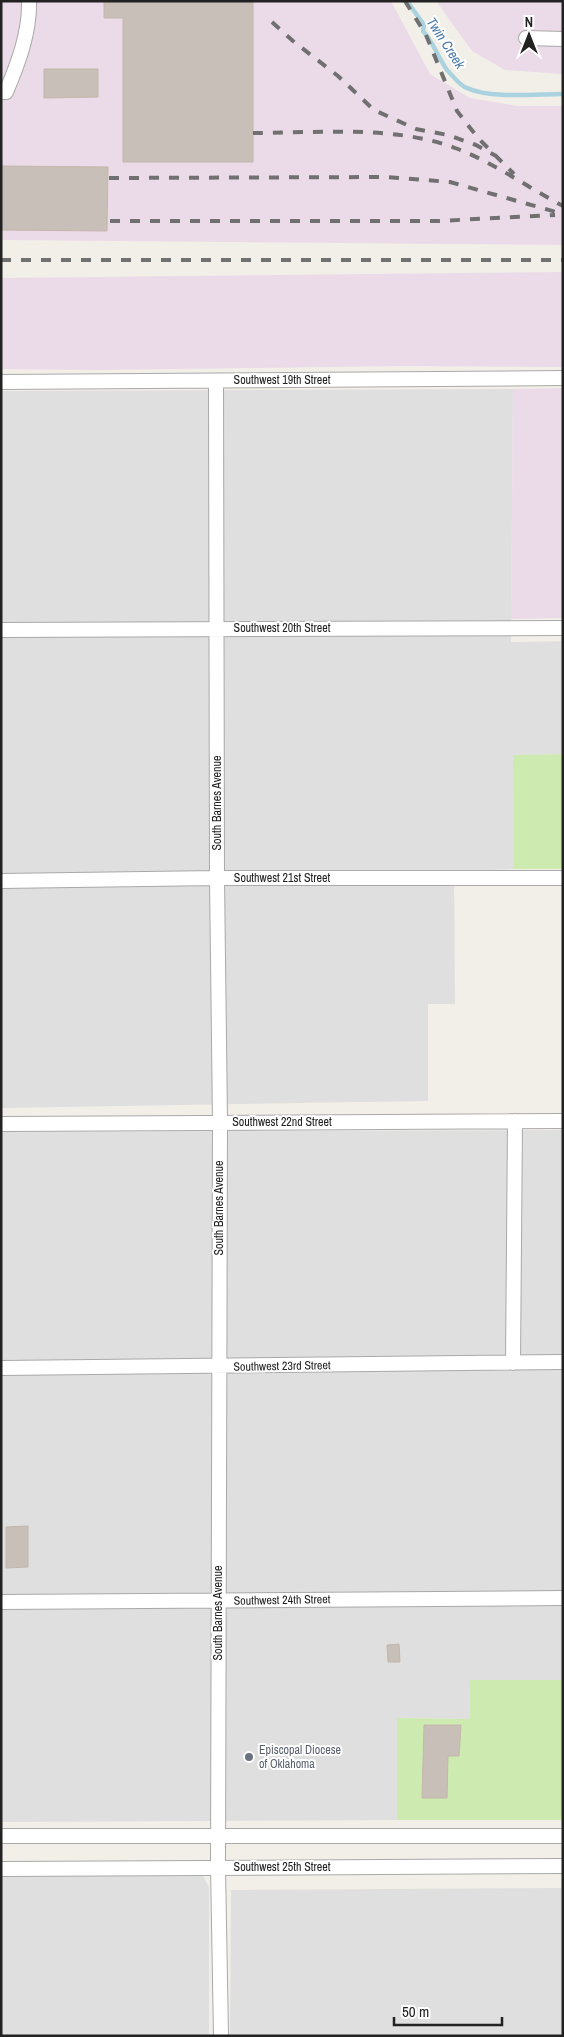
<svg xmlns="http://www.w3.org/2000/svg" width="564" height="2037" font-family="'Archivo Narrow',sans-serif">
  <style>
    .residential { fill: #e0dfdf }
    .industrial { fill: #ebdbe8 }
    .grass { fill: #cdebb0 }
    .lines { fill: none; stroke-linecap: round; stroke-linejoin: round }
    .stream { stroke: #aad3df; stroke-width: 4.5 }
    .building { fill: #c7bfb8; stroke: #c4b6ab }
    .minor-casing { stroke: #a9a9a9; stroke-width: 16 }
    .minor { stroke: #fff; stroke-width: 14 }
    .rail { stroke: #707070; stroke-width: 4; stroke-dasharray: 10 10; stroke-linecap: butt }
    .worship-dot { fill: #6b7280; stroke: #fff; stroke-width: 2 }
    .labels { text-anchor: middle; stroke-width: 4; stroke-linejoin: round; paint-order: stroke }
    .street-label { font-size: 12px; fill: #222; stroke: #fff }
    .worship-label { font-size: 12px; fill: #5b616d; stroke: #fff; text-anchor: start }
    .water-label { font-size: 14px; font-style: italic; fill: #4a7aab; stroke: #fff }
  </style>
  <rect width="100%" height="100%" fill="#f2efe9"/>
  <path class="residential" d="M513 389 511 642 563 641V754L514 755V869L454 871 455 1004H428V1101L1 1108V391Z
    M563 1130V1680H469L470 1719 397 1718V1820L1 1822V1132Z
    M1 1876H203L209 1887V2036H1Z
    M563 1888V2036H230L231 1890Z"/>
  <path class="industrial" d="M1 1H391L430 74 470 98 517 106H563V245L1 240Z
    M436 1H563V74L505 70 472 51Z
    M563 272V367L405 366 95 370 1 369V278Z
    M563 388V618L511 619 513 389Z"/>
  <path class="grass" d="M563 754V869H514L513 755Z
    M469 1680H563V1820H397V1718L470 1719Z"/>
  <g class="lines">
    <path class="stream" d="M407 1 424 25 423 31C433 42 438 57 447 70 452 75 460 86 467 88 491 99 536 94 563 94"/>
  </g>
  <path class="building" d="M104 1H253V162H123V18H104Z
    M44 69H98V97L44 98Z
    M1 166 108 167 107 231 1 230Z
    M28 1526V1567L6 1568V1527Z
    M399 1644 400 1662H388L387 1645Z
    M424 1725H461L459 1756H448L447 1798H422Z"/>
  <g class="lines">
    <defs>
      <path id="minor" d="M526 38 563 39
        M1 92H6C18 64 30 32 29 1
        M216 381 217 878 220 1122 218 1867 221 2036
        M1 382 563 378
        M1 630 563 628
        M1 881 217 878H563
        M1 1124 563 1121
        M513 1363 515 1121
        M1 1368 563 1362
        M1 1602 563 1598
        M1 1836H563
        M1 1869 563 1866"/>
    </defs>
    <use href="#minor" class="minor-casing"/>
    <use href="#minor" class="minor"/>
    <path class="rail" d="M405 1 426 35 457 111 478 138 514 174
      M272 22 293 41 338 76 374 110 416 129 448 135 476 145 496 156
      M253 133C316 133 395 125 455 148 493 162 527 187 563 206
      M109 178 386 177 450 182 563 214
      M110 221H438L555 215
      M1 260H563"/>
  </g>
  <circle class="worship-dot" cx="249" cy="1757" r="5"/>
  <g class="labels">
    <g class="street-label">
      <text x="282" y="384">Southwest 19th Street</text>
      <text x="282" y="632">Southwest 20th Street</text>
      <text transform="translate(217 803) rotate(-90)" y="4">South Barnes Avenue</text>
      <text x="282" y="882">Southwest 21st Street</text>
      <text x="282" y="1126">Southwest 22nd Street</text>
      <text transform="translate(219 1208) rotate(-90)" y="4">South Barnes Avenue</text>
      <text transform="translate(282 1366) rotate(-1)" y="4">Southwest 23rd Street</text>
      <text transform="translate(282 1600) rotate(-1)" y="4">Southwest 24th Street</text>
      <text transform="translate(218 1613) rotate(-90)" y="4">South Barnes Avenue</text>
      <text x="282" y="1871">Southwest 25th Street</text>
    </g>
    <g class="worship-label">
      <text x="259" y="1754">Episcopal Diocese<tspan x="259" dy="14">of Oklahoma</tspan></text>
    </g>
    <g class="water-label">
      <text transform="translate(446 43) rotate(57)" y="5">Twin Creek</text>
    </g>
  </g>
  <rect width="564" height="2037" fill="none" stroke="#222222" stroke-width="5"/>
  <g transform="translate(529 35)" stroke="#ffffff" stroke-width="4" paint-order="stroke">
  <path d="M0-4L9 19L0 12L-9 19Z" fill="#222222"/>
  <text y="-8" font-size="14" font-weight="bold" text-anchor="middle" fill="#222222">N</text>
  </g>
  <path d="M394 2017v8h108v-8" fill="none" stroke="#222222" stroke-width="2.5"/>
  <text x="402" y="2017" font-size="15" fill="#222222" stroke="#ffffff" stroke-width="4" paint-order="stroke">50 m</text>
</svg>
